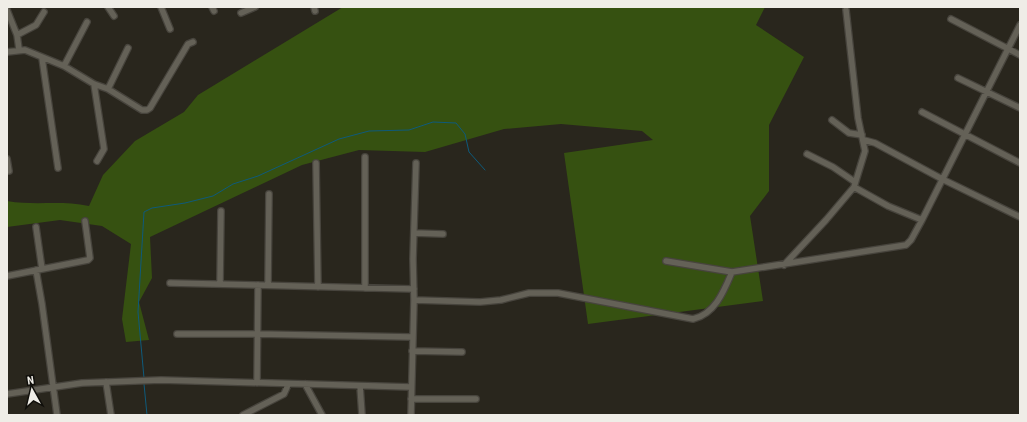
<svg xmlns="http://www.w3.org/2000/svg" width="1027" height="422" font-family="'Roboto Condensed',sans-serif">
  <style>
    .green { fill: #365111 }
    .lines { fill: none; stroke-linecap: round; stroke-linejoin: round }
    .stream { stroke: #0e5a7b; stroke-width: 1 }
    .minor-casing { stroke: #47443d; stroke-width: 8 }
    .minor { stroke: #646157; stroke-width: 5.5 }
  </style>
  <rect width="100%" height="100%" fill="#29261d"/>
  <path class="green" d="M343 7H765L756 25 804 57 769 125V191L750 216 763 301 588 324 564 153 653 140 642 131 561 124 504 129 425 152 359 150 302 165 150 237 152 278 139 302 149 340 126 342 122 319 131 244 102 226 60 220 7 227V201C36 206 60 200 89 206L103 175 135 141 184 112 198 95Z"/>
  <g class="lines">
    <path class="stream" d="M144 378 138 312 144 212 152 208 185 203 213 196 233 184 258 176 339 139 369 131 409 130 433 122 456 123 465 134 469 152 485 170
      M144 384 147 415"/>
    <defs>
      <path id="minor" d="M108 7 114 16
        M161 7 170 29
        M212 7 214 11
        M314 7 315 11
        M7 10 17 35 19 49
        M846 10 858 118 865 151 854 187 888 206 922 220
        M241 13 255 7
        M951 19 1020 55
        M17 35 36 25 44 12
        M7 52 25 50 64 66 94 84 108 89 142 110H147L150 108 188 44 193 42
        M42 58 58 168
        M64 66 87 22
        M958 78 1020 108
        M94 84 104 149 97 161
        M108 89 128 48
        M922 112 1020 163
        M832 120 849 133 862 135
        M864 140 875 143 942 179 1020 217
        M807 154 833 167 855 182
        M365 157V288
        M7 159 9 171
        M316 163 318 287
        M36 227 42 269
        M414 233 443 234
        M666 261 732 272 906 245 911 240 922 220 1020 25
        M784 265 826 220 854 187
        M36 270 42 304 57 415
        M7 276 88 260 90 258 85 221
        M170 283 414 289
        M220 284 221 211
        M268 285 269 194
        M414 300 480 302 501 300 529 293H558L693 319C715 314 724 291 732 272
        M177 334H257L412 337
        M412 351 462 352
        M106 382 111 415
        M257 383 258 285
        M305 384 322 415
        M360 386 362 415
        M7 394 82 383 161 380 411 387
        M411 399H476
        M243 415 284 394 288 385
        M411 415 414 300 413 259 416 163"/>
    </defs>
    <use href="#minor" class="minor-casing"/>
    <use href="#minor" class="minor"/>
  </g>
  <rect width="1027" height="422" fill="none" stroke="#efede7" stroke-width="16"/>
  <g transform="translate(32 390) rotate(352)" stroke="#100f0b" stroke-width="3" paint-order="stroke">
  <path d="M0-3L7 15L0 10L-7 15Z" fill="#efede7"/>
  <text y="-6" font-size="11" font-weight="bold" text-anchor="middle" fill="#efede7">N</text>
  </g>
</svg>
